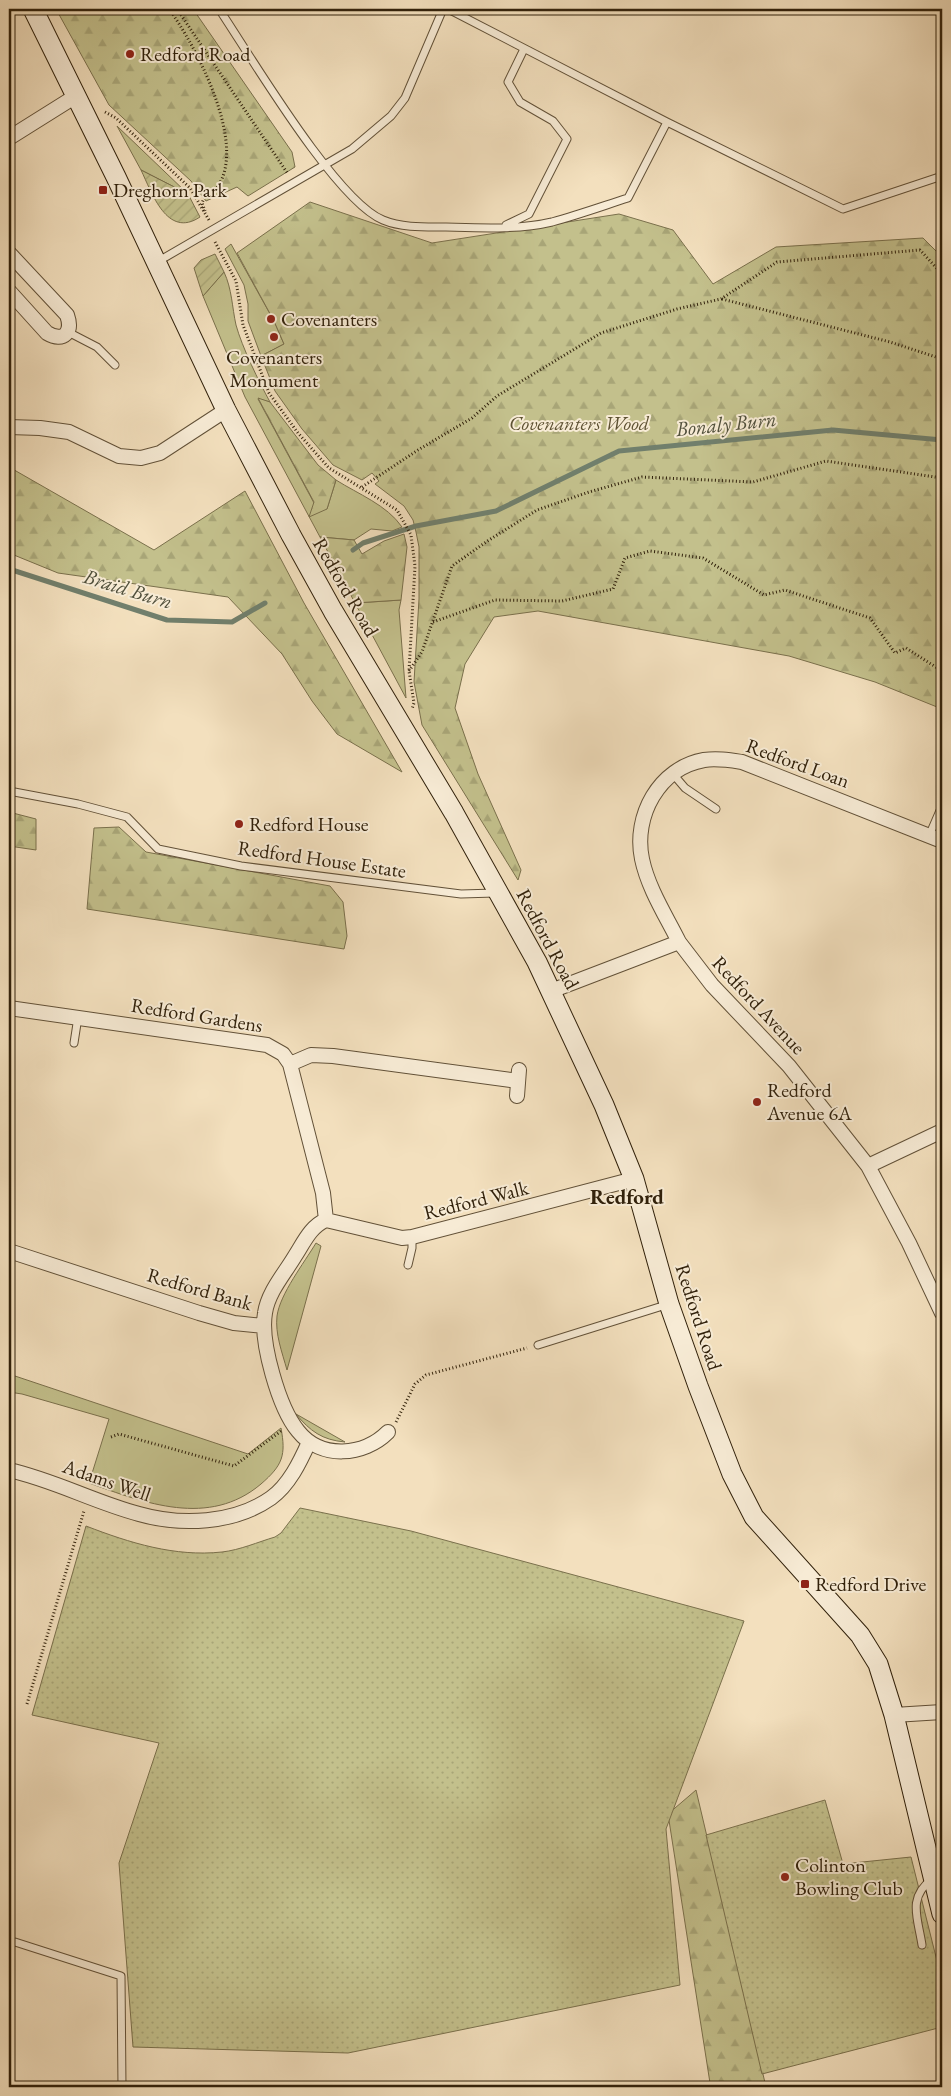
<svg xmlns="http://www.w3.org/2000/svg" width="951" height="2096" font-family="'EB Garamond',serif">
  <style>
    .grass { fill: #c3c08c; stroke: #7a704c }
    .forest { fill: url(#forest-firs); stroke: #7a704c }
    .park { fill: url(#park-dots); stroke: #7a704c }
    .garden { fill: url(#garden-furrows); stroke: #7a704c }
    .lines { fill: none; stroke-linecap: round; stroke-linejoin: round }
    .stream { stroke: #717f6c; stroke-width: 5 }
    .lane-casing { stroke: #625138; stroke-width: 9 }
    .street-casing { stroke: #625138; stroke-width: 16 }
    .secondary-casing { stroke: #31210b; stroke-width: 21 }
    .path { stroke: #31210b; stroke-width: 3; stroke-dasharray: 1 2.5; stroke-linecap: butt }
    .lane { stroke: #f7ebd5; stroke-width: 7 }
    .street { stroke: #f7ebd5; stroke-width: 14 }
    .secondary { stroke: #f7ebd5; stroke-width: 19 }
    .poi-dot { fill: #8f2418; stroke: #f7ebd5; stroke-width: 2 }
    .labels { text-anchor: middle; stroke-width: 4; stroke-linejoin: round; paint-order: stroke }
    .poi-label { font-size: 20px; fill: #31210b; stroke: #f7ebd5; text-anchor: start }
    .park-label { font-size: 20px; font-style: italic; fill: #5d5132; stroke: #f7ebd5 }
    .street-label { font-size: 20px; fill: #31210b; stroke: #f7ebd5 }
    .water-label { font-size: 21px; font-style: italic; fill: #51503c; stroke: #f7ebd5 }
    .neighbourhood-label { font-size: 21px; font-weight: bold; fill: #31210b; stroke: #f7ebd5 }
  </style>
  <defs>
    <pattern id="forest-firs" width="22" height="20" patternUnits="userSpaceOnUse" patternTransform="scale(1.25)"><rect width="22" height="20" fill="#c3c08c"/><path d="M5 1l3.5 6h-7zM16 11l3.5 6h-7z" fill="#a8a577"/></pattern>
    <pattern id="park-dots" width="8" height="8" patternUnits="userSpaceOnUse" patternTransform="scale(1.25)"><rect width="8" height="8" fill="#c3c08c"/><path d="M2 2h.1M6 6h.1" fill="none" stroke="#a8a577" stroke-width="1.8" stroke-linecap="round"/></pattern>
    <pattern id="garden-furrows" width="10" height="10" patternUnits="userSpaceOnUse" patternTransform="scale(1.25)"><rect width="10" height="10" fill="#c3c08c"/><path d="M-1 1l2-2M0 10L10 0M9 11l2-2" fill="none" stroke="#a8a577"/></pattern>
  </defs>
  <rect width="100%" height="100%" fill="#f3e0be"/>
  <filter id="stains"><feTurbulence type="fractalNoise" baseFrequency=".004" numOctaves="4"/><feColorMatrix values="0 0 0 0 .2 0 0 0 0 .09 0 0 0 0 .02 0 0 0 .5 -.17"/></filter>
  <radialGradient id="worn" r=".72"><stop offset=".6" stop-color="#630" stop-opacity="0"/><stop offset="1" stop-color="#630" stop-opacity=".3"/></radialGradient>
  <path class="grass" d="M117 126 188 194 141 170Z
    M231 244 274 321 284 344 261 356 248 321V304L244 285 225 249Z
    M224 272C232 289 232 307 236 325 242 347 259 382 270 402L258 399 314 503 327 509 336 480C358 494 387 505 402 527L392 531 371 529 354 540 320 537 245 397 203 296Z
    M401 600 399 610 406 698 355 603Z
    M316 1243 321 1246 287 1370C282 1352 275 1334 277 1316 280 1294 304 1263 316 1243Z
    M9 1374 248 1454 281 1428C286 1455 283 1465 261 1484 209 1528 145 1503 89 1483L109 1419 22 1394 9 1392Z
    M296 1414 345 1442C322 1440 310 1431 296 1414Z"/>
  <path class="forest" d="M56 9H193L292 152 295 167 248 196 237 187 206 201 191 181 109 105Z
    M310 202 432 243 619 214 673 230 713 284 776 247 923 238 942 257V709L875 682 789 656 538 611 494 617 465 664 455 708 478 774 521 870 518 880 422 725 414 682 419 599V547L416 532 413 520 404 506 375 484 379 481 372 473 362 480 333 465 302 429 275 391 261 356 284 344 274 321 237 253Z
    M258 398 270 402 318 465 336 480 327 509 309 517 314 502Z
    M9 467 154 550 245 491 304 603 402 772 337 734 312 701 282 654 228 597 58 573 9 553Z
    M404 534 407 547 401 600 355 603 320 537 354 540 362 554 384 541Z
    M9 812 36 819V850L9 846Z
    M119 827 146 852 330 886 343 902 347 936 344 949 87 909 94 828Z
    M696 1790 766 2087H712L710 2083 668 1814Z"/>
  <path class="park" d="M300 1508 411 1531 744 1621 666 1829 680 1985 348 2053 133 2047 119 1863 159 1743 32 1715 86 1526C130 1543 175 1557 222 1552 240 1550 258 1542 275 1537L281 1533Z
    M825 1800 843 1864 911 1857 942 1981V2027L762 2074 706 1835Z"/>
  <path class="garden" d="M141 170 188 194 200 217C167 239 152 193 141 170Z
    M215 254 224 272 203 296 194 268 201 260Z"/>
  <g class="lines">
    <path class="stream" d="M353 550 363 543 416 526 496 511 619 451 833 430 942 440
      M9 569 167 620 232 622 265 603"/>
    <defs>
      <path id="lane" d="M219 9C250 55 336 201 383 220 402 228 425 227 446 227 481 228 518 230 552 222 578 215 603 206 628 198L667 122
        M448 9 667 122 843 209 942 176
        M506 225 529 214 567 139 553 121 520 102 508 82 524 49
        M157 262 352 149 391 116 405 98 443 9
        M68 332 97 347 115 365
        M673 774 685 788 716 809
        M9 791 78 804 127 817 158 849 241 866 461 894 495 893
        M929 836 942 806
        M74 1043 78 1017
        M408 1265 412 1248V1237
        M538 1345 669 1304
        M15 1942 121 1976 122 2087
        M922 1945C918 1918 907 1898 932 1879"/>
      <path id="street" d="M9 138 76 96
        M9 253 67 315C73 332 64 343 47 333L9 291
        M9 427 40 428 69 432 119 456 141 458 160 453 226 410
        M679 942C666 916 648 888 642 859 633 816 659 768 704 760 717 758 729 760 742 762L942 841
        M551 991 679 942 712 985 789 1066 868 1166 909 1243 942 1313
        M9 1008 267 1045 283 1054 290 1064 311 1055 333 1056 518 1081
        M290 1064 323 1193 326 1220
        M517 1096 519 1070
        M868 1166 942 1131
        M9 1251 199 1313 234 1323 263 1326
        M388 1432C364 1456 321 1460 298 1431 279 1408 260 1342 265 1313 268 1292 285 1273 295 1256 304 1242 311 1226 326 1220L402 1238 412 1237 634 1179
        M9 1470C54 1480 94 1502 139 1514 181 1526 234 1524 271 1498 289 1485 300 1462 309 1442
        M894 1715 942 1712"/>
      <path id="secondary" d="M33 9 116 177 226 410 291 535 333 611 454 813 537 962 604 1105 634 1179 669 1304 698 1386 732 1474 754 1517 860 1635 878 1664 894 1715 942 1914"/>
    </defs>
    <use href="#lane" class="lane-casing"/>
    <use href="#street" class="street-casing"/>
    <use href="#secondary" class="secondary-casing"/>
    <path class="path" d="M169 9C196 46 247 143 218 186 216 190 210 192 206 194L202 203 205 211
      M177 9 288 174
      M105 112 116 118 190 188 209 220
      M215 242 236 281 243 325 269 393 298 433 329 468 397 510 411 535 415 566 409 671 414 703 412 709
      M722 299 890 342 942 359
      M362 487 418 450 472 418 497 396 601 333 677 309 721 299 777 262 920 250 942 274
      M433 622 495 600 562 601 613 589 625 558 650 551 703 558 764 595 785 590 870 618 895 653 906 648 942 671
      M409 671 422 652 452 566 489 540 537 510 589 492 642 477 753 482 826 461 942 478
      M396 1422 415 1384 426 1375 527 1348
      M111 1437 119 1434 234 1466 281 1431
      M27 1704 84 1511"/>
    <use href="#lane" class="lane"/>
    <use href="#street" class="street"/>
    <use href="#secondary" class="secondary"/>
  </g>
  <g class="poi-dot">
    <circle cx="130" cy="54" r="5"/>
    <rect x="98" y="185" width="10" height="10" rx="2.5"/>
    <circle cx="271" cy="319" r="5"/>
    <circle cx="274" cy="337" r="5"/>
    <circle cx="239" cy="824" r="5"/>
    <circle cx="757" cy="1102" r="5"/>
    <rect x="800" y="1579" width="10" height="10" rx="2.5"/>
    <circle cx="785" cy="1877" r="5"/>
  </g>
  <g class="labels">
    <g class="poi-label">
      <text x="140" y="61">Redford Road</text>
      <text x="113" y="197">Dreghorn Park</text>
      <text x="281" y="326">Covenanters</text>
      <text x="274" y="364" text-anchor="middle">Covenanters<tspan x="274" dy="23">Monument</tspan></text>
      <text x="249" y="831">Redford House</text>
      <text x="767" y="1097">Redford<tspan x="767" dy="23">Avenue 6A</tspan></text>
      <text x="815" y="1591">Redford Drive</text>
      <text x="795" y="1872">Colinton<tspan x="795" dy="23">Bowling Club</tspan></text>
    </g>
    <g class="park-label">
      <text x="579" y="430">Covenanters Wood</text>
    </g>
    <g class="street-label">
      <text transform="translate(346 587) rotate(60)" y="7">Redford Road</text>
      <text transform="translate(798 763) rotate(20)" y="7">Redford Loan</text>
      <text transform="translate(322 859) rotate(8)" y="7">Redford House Estate</text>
      <text transform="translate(548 939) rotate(62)" y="7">Redford Road</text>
      <text transform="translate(759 1005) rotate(47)" y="7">Redford Avenue</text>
      <text transform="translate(197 1015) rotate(9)" y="7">Redford Gardens</text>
      <text transform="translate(476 1200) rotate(-14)" y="7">Redford Walk</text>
      <text transform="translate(200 1289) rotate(16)" y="7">Redford Bank</text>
      <text transform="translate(699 1317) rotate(72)" y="7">Redford Road</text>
      <text transform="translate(107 1480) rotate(19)" y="7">Adams Well</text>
    </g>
    <g class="water-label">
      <text transform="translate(726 424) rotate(-6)" y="7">Bonaly Burn</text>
      <text transform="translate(128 589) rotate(17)" y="7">Braid Burn</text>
    </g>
    <g class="neighbourhood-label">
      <text x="627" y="1204">Redford</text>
    </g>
  </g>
  <rect width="951" height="2096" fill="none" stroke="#f3e0be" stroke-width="30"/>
  <rect x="10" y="10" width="931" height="2076" fill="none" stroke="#31210b" stroke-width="2.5"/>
  <rect x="15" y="15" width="921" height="2066" fill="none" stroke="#31210b"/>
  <rect width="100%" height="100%" filter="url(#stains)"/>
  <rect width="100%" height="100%" fill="url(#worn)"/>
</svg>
